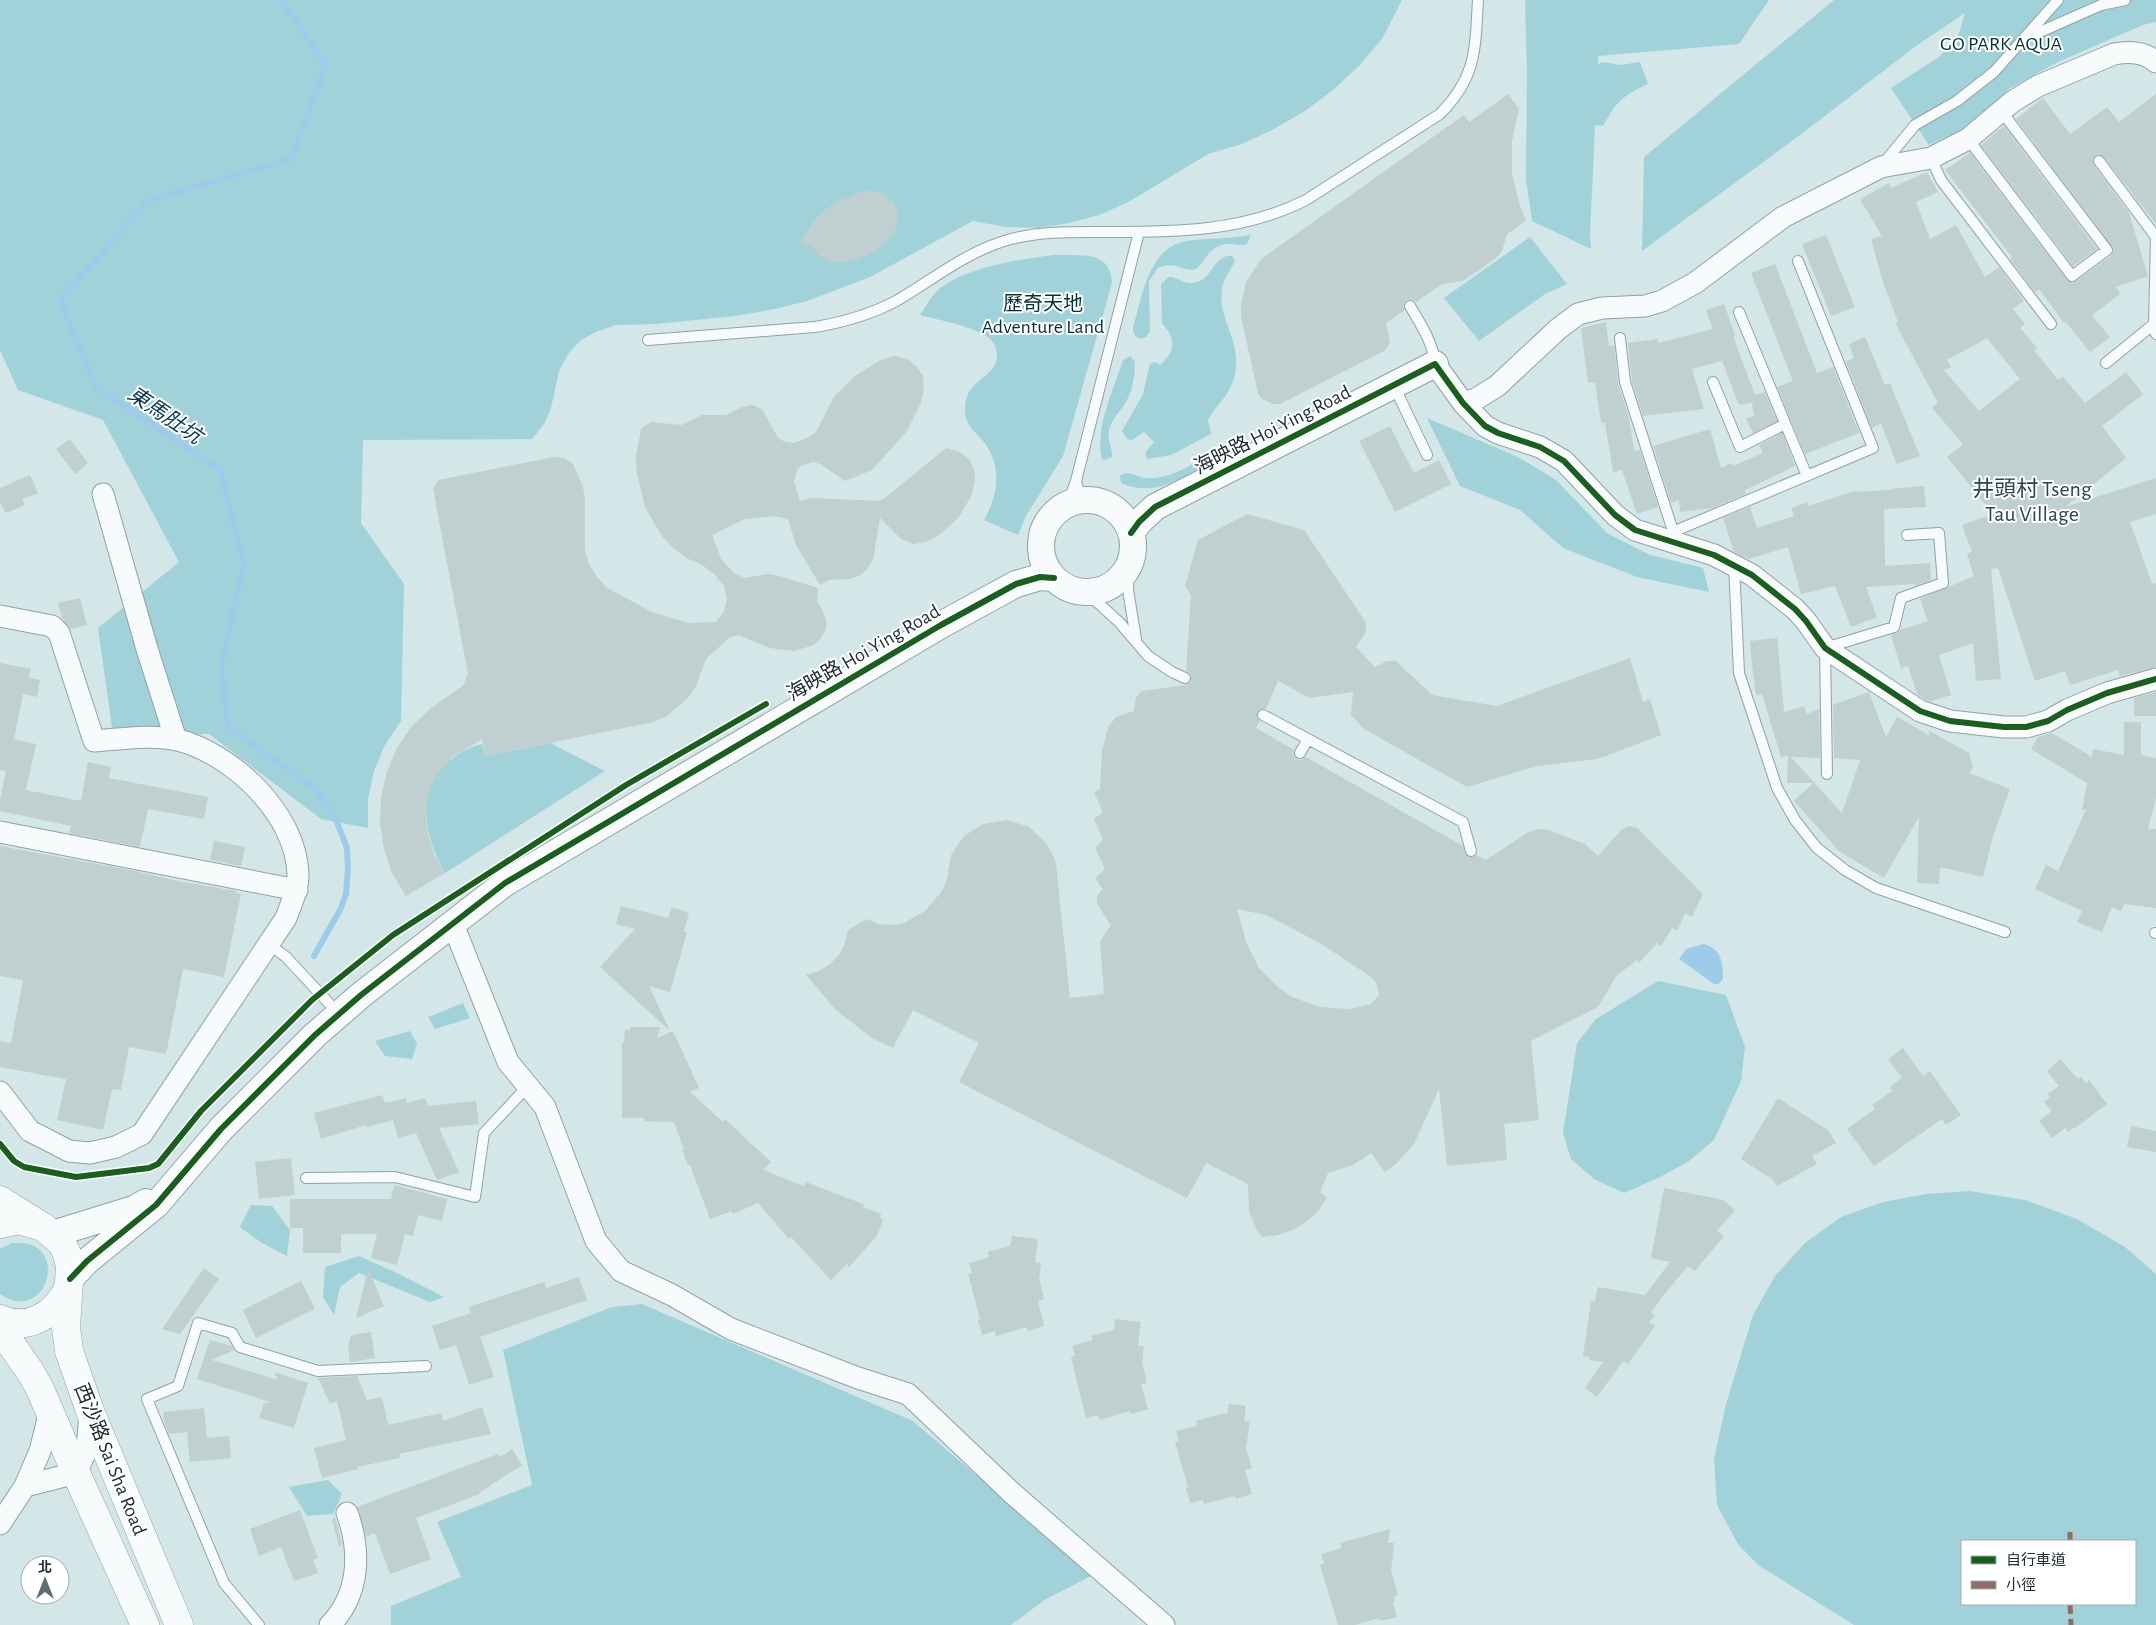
<svg xmlns="http://www.w3.org/2000/svg" width="2156" height="1625" font-family="'Alegreya Sans','Noto Sans TC',sans-serif">
  <style>
    .green { fill: #a2d2d9; fill-rule: evenodd }
    .water { fill: #9fcbeb }
    .lines { fill: none; stroke-linecap: round; stroke-linejoin: round }
    .stream { stroke: #9fcbeb; stroke-width: 6 }
    .building { fill: #c0cfcf; fill-rule: evenodd }
    .service-casing { stroke: #92a1a3; stroke-width: 12 }
    .minor-casing { stroke: #92a1a3; stroke-width: 23 }
    .tertiary-casing { stroke: #92a1a3; stroke-width: 28 }
    .secondary-casing { stroke: #92a1a3; stroke-width: 29 }
    .primary-casing { stroke: #92a1a3; stroke-width: 29 }
    .service { stroke: #f8fbfc; stroke-width: 10 }
    .minor { stroke: #f8fbfc; stroke-width: 21 }
    .tertiary { stroke: #f8fbfc; stroke-width: 26 }
    .secondary { stroke: #f8fbfc; stroke-width: 28 }
    .primary { stroke: #f8fbfc; stroke-width: 28 }
    .quiet { stroke: #8d6e63; stroke-width: 5; stroke-dasharray: 10 5; stroke-linecap: butt }
    .cycleway-casing { stroke: #fff; stroke-width: 9 }
    .cycleway { stroke: #1b5e20; stroke-width: 6 }
    .labels { text-anchor: middle; stroke-width: 4; stroke-linejoin: round; paint-order: stroke }
    .park-label { font-size: 20px; fill: #053136; stroke: #fff }
    .street-label { font-size: 20px; fill: #212e30; stroke: #fff }
    .water-label { font-size: 21px; font-style: italic; fill: #0b3553; stroke: #fff }
    .quarter-label { font-size: 22px; fill: #29474b; stroke: #fff }
  </style>
  <rect width="100%" height="100%" fill="#d3e6e8"/>
  <path class="green" d="M0 0H1402L1382 39 1359 66 1333 90 1305 111 1274 129 1242 144 1208 154 1132 200 1102 214 1070 223 1038 228 1005 227 973 221 870 277 807 301 775 309 735 316 656 324 616 325 598 331 581 340 568 354 559 371 551 408 544 424 532 439 363 440 361 523 404 584 401 721 385 745 374 771 368 799V828L321 819 209 734H113L98 628 179 562 103 420 18 390 0 350Z
    M1525 0H1769L1739 44 1598 56V64L1602 62 1621 65 1640 62 1648 84C1622 96 1617 101 1603 126L1595 125 1590 236 1591 249 1532 221 1526 179 1527 73Z
    M1834 0H2156V22L2143 25 2058 62 2009 89 1979 121 1929 145 1891 88 1940 56 1958 36 1965 13 1916 46 1800 135 1642 251 1644 157Z
    M1251 235 1247 244C1239 247 1234 243 1227 244 1210 245 1206 260 1196 269 1181 273 1178 260 1158 268L1149 281 1150 331 1147 336 1142 339C1135 337 1133 334 1133 327 1143 296 1148 247 1187 241 1208 238 1230 239 1251 235Z
    M1530 237 1567 284 1545 294 1479 341 1444 298Z
    M1053 255C1078 256 1111 249 1112 283L1063 456 1026 516 1018 535 984 520C998 496 1003 465 983 441 975 432 964 423 965 409 965 402 967 393 972 388 983 375 1005 367 994 344 986 328 938 320 920 315 925 308 930 298 936 292 963 267 1017 260 1053 255Z
    M1227 256H1232L1235 260C1232 270 1224 277 1222 288 1217 320 1242 340 1235 374 1231 395 1217 403 1208 420L1211 434 1171 455 1147 459 1145 453 1154 442 1144 432 1132 440 1127 439 1122 431 1143 394 1150 364 1155 362 1160 365C1176 351 1176 339 1162 323L1161 284 1169 277C1177 277 1183 284 1193 283 1211 281 1212 260 1227 256Z
    M1130 356 1135 362C1135 375 1133 388 1127 400 1122 410 1112 418 1109 430 1107 440 1113 449 1112 457L1104 460 1102 459C1094 430 1114 388 1123 360Z
    M1427 418 1520 458 1556 480 1607 533 1650 555 1703 568 1709 592 1637 577 1563 548 1520 510 1460 486Z
    M1207 456 1210 462C1180 478 1156 498 1121 483L1120 476C1127 469 1137 477 1145 478 1168 480 1189 466 1207 456Z
    M550 743 605 771 445 873C415 821 417 763 482 744L485 756Z
    M1658 981 1726 995 1745 1047 1741 1081 1714 1140 1689 1161 1658 1178 1624 1193 1594 1179 1571 1159 1563 1133 1577 1043 1596 1019Z
    M463 1003 470 1018 435 1029 428 1017Z
    M410 1031 417 1044 412 1059 385 1056 375 1041Z
    M1970 1191 2025 1200 2077 1219 2125 1247 2156 1274V1625H1854L1758 1565 1738 1544 1717 1505 1714 1459 1726 1404 1753 1315 1775 1276 1805 1243 1841 1217 1883 1202 1926 1194ZM1962 1541H2135V1604H1962Z
    M251 1205 272 1206 290 1230 287 1256 262 1243 240 1227Z
    M12 1243C73 1237 48 1327 0 1294V1249Z
    M359 1256 399 1274 444 1297 430 1302 359 1273 340 1287 334 1315 323 1297 325 1267Z
    M642 1304 913 1421 1093 1575 1046 1599 1011 1625H391V1606L461 1577 437 1522 532 1485 503 1350 612 1307Z
    M328 1480 342 1494 333 1514 307 1516 289 1487Z"/>
  <path class="water" d="M1703 944C1721 948 1723 962 1723 979L1718 984H1714L1679 959 1686 949Z"/>
  <g class="lines">
    <path class="stream" d="M281 0 326 65 291 159 149 200 60 300 96 388 220 470 244 564 221 666 228 726 316 790 335 817 347 848 348 868 346 894 340 910 314 956"/>
  </g>
  <path class="building" d="M1508 94 1519 109 1512 141V174L1520 206 1526 221 1507 234 1502 251 1496 258 1463 281 1442 284 1416 302 1410 299 1406 300 1403 306 1405 310 1386 323 1390 343 1384 351 1280 404H1273L1262 399 1258 394 1241 316V305L1246 282 1261 259 1464 115 1469 122Z
    M2156 94V224L2104 157 2098 154 2093 159 2094 165 2129 213 2148 276 2116 287 2120 294 2092 315 2110 337 2090 352 2066 322 2064 323 2039 289 2035 292 2010 259 2012 257 1945 170 1970 153 2067 280 2073 283 2111 256 2114 249 2016 119 2043 98 2070 134 2107 107 2119 122Z
    M2004 126 2097 249 2073 266 1981 145Z
    M1927 172 1938 192 1916 202 1930 239 1956 225 1985 277 1999 267 2024 301 2013 309 2025 324 2020 328 2037 348 2034 350 2058 380 2063 377 2085 403 2126 372 2143 394 2102 426 2126 458 2065 507 2156 478V514L2130 522 2152 584 2156 583V667L2120 676 2118 670 2070 685 2065 671 2035 681 1998 568 1991 569 2001 679 1976 681 1973 643 1939 655 1951 695 1931 701 1926 700 1917 694 1908 666 1901 668 1891 635 1900 630 1928 621 1920 599 1974 576 1967 554 1972 552 1962 525 1993 514 1947 457 1963 444 1932 408 1938 403 1895 323 1898 322 1883 282 1871 239 1882 236 1860 199 1889 183 1891 188ZM1987 338 2020 379 1979 411 1944 370 1951 367 1947 360Z
    M863 191H873L884 194 892 201 897 211 898 222 894 233 877 250 856 260 832 263 819 256 812 246 800 244 814 220 825 210 836 202Z
    M1826 235 1855 307 1831 316 1802 244Z
    M1775 264 1817 373 1833 367 1859 433 1805 454 1777 387 1793 381 1751 273Z
    M1724 304 1735 335 1733 336 1755 395 1765 392 1777 421 1753 433 1746 419 1754 416 1752 403 1739 405 1722 361 1692 369 1704 409 1643 416 1632 381 1628 343 1658 339V343L1713 329 1706 310Z
    M1606 322 1609 346 1614 345 1618 383 1629 418 1634 451 1640 450 1658 507 1637 514 1622 470 1613 472 1605 423H1601L1595 382 1588 383 1581 328Z
    M1865 337 1885 385 1890 383 1920 456 1897 464 1881 424 1872 428 1846 362 1854 358 1849 344Z
    M895 356 907 359 916 366 923 376 924 388 921 403 907 431 872 470 845 481 820 464 813 462 801 466 797 470 794 481 800 501 812 498 879 501 885 498 946 448 957 451 968 458 974 468 975 480 972 495 958 518 938 536 926 542 913 544 901 539 880 518 873 560 867 569 859 576 849 579 829 580 820 585 796 545 788 519 774 516 745 519 712 535 721 559 735 574 745 578 768 574 779 576 818 588 817 601 823 611 826 620V629L821 638 814 645 794 651 770 648 739 635 730 637 706 659 696 686 688 698 667 716 654 722 485 756 482 739 451 758 439 771 431 786 427 803 426 820 429 838 434 854 445 873 406 896 392 873 384 849 380 823 381 797 387 772 397 748 412 726 431 708 463 686 468 674 434 494 433 489 438 480 554 457 564 458 573 464 583 487 585 499V550L589 564 597 577 607 588 652 612 689 623 716 622 724 612 727 599 724 586 715 575 701 564 686 558 673 548 662 536 645 507 637 474 636 457 641 429 651 422 681 425 702 415H726L742 407 752 405 762 409 778 438 785 442 794 443 809 437 816 432 834 397 856 375 883 359Z
    M1390 426 1414 473 1439 460 1451 484 1395 512 1359 441Z
    M1710 429 1721 468 1732 463 1733 466 1763 453 1759 445 1782 433 1795 466 1745 490 1746 494 1712 508 1680 512 1679 500 1671 503 1653 446Z
    M70 439 88 463 75 474 56 449Z
    M30 475 38 493 22 499 25 505 6 513 0 502V488Z
    M1924 486 1926 507 1884 509 1885 564V566L1930 563 1931 580 1915 586 1914 584 1866 587 1877 617 1851 627 1835 586 1801 594 1788 547 1749 559 1734 552 1723 518 1750 507 1757 528 1794 516 1791 508 1807 502 1808 506 1851 492 1891 490 1890 489Z
    M1247 514 1304 530 1365 621 1366 632 1356 647 1375 667 1387 661H1396L1432 695 1497 706 1630 658 1643 702 1650 699 1661 735 1598 759 1537 766 1467 787 1364 729 1351 715 1353 692 1310 698 1278 681 1266 709H1260L1257 712V718L1260 721 1256 728 1294 750 1293 754 1296 759 1301 760 1306 757 1463 846 1465 853 1469 857H1473L1477 855 1486 860 1527 833 1538 829 1549 830 1585 844 1598 856 1622 829 1629 826 1637 828 1703 894 1692 917 1685 913 1677 931 1672 928 1661 946 1657 943 1639 963 1637 960 1617 975 1598 1007 1531 1041 1539 1120 1504 1124 1507 1160 1447 1166 1439 1089 1414 1144 1396 1164 1385 1172 1371 1153 1353 1165 1328 1173 1320 1192 1327 1198 1318 1211 1306 1222 1293 1230 1278 1235 1262 1237 1257 1230 1249 1212 1248 1184 1206 1163 1187 1198 959 1082 979 1043 913 1010 893 1048 872 1038 836 1010 806 975 819 971 830 964 839 955 845 943 848 930 867 919 878 924 890 925 902 924 925 911 942 891 947 879 951 855 964 836 983 824 1007 820 1029 827 1046 843 1052 853 1056 864 1070 998 1104 994 1100 941 1111 925 1097 904V896L1103 889 1095 878 1105 869 1095 848 1103 840 1094 819 1103 812 1094 792 1100 789 1102 751 1108 727 1116 717 1134 711 1136 698 1141 691 1186 685 1191 681V674L1186 671 1191 595 1185 586 1198 540ZM1237 909 1266 915 1320 943 1371 977 1376 982 1379 995 1371 1004 1349 1009 1320 1007 1292 997 1280 989 1259 968 1246 942Z
    M80 598 87 625 71 629 62 618 58 603Z
    M1777 638 1784 712 1804 706 1807 714 1819 709 1820 758 1791 757 1842 813 1860 760 1834 758 1833 705 1869 692 1886 737 1897 717 1930 736 1928 730 1969 753 1973 768 1969 773 2010 789 1993 836 1983 877 1940 867 1939 884 1917 883 1919 817 1884 878 1840 852 1794 801 1813 783H1787L1788 756 1781 757 1762 694 1756 695 1752 665 1750 641Z
    M0 663 31 669 29 678 40 680 37 697 23 694 14 739 36 744 26 790 81 801 88 762 111 767 109 778 208 797 204 819 148 809 140 847 69 833 71 826 0 811V800L6 771 0 770Z
    M2156 692V716H2134V698Z
    M2124 722H2141V755L2156 758V798L2148 829H2156V908L2124 904 2121 911 2112 907 2102 932 2077 922 2082 911 2035 889 2046 865 2058 871 2086 810H2082L2087 783 2031 749 2038 737 2052 733 2092 757 2093 749 2124 755Z
    M214 841 245 847 241 866 210 860Z
    M0 846 135 871 177 881 236 891V893L241 894 224 977 183 969 166 1054 129 1047 121 1090 112 1089 103 1130 57 1120 66 1079 0 1067V1041L11 1043 23 980 0 976Z
    M621 906 668 918 672 907 689 913 684 931 687 932 670 992 649 986 670 1031 600 967 635 929 616 924Z
    M630 1027H660L657 1038 673 1031 699 1088 690 1092 723 1122 725 1119 771 1162 763 1170 804 1186 806 1182 847 1198 864 1204 863 1207 881 1214 880 1218 883 1220 877 1236 849 1267 847 1264 831 1280 791 1237 789 1239 758 1203 733 1214 732 1211 710 1219 690 1165H688L682 1150H684L674 1122 644 1121V1118H622V1043H624L625 1029 630 1030Z
    M1903 1048 1923 1076 1930 1071 1961 1115 1946 1125 1942 1119 1874 1166 1847 1129 1875 1109 1872 1105 1892 1091 1890 1087 1902 1078 1888 1059Z
    M2060 1059 2078 1079 2081 1077 2086 1083 2089 1080 2107 1104 2075 1128 2074 1127 2068 1132 2065 1128 2052 1138 2039 1121 2052 1111 2044 1102 2050 1097 2048 1094 2059 1086 2047 1071Z
    M382 1095 385 1103 406 1098 407 1103 425 1098 428 1106 476 1101 479 1124 439 1128 459 1172 437 1180 416 1133 398 1138 393 1120 367 1127 366 1125 321 1139 314 1113Z
    M1778 1098 1828 1130 1836 1143 1812 1156 1817 1164 1777 1186 1772 1179 1741 1159Z
    M2131 1126 2156 1131V1152L2127 1147Z
    M291 1158 295 1195 259 1199 255 1162Z
    M394 1185 447 1199 442 1221 418 1215 413 1236 405 1234 397 1265 371 1258 377 1234H341V1253H303V1228H290V1199H391Z
    M1664 1188 1723 1200 1735 1210 1717 1231 1724 1236 1695 1271 1688 1266 1662 1297 1651 1313 1655 1315 1649 1322 1655 1326 1628 1364 1623 1361 1597 1397 1585 1388 1603 1362 1589 1360 1590 1357 1583 1356 1591 1301H1595L1598 1287 1645 1295 1670 1262 1651 1258Z
    M1012 1236 1038 1239 1035 1262 1041 1263 1039 1279 1044 1299 1038 1301 1044 1326 1028 1331 1027 1327 996 1336 995 1331 982 1335 978 1320 980 1319 968 1274 972 1273 969 1263 989 1257 988 1252 1010 1246Z
    M204 1268 219 1279 180 1334 162 1329Z
    M368 1269 384 1306 356 1318Z
    M579 1277 587 1300 480 1337 494 1377 469 1385 456 1345 440 1350 432 1326 471 1313 469 1307 544 1282 546 1288Z
    M301 1281 315 1309 256 1338 243 1310Z
    M1115 1319 1141 1322 1138 1346H1144L1142 1363 1147 1383 1141 1385 1148 1409 1131 1414 1130 1411 1100 1420 1098 1415 1086 1418 1071 1357 1075 1356 1072 1346 1093 1340 1091 1336 1114 1330Z
    M371 1332 375 1358 350 1362 348 1348 351 1335Z
    M210 1340 232 1346 234 1350 212 1360 278 1380 274 1372 308 1383 294 1428 259 1418 264 1403 270 1402 197 1379Z
    M357 1376 367 1400 382 1397 388 1425 441 1413 443 1421 482 1407 491 1434 399 1454 400 1458 357 1467 358 1469 322 1478 314 1448 346 1440 337 1401 330 1404 318 1378Z
    M1229 1404 1246 1406 1244 1421H1250L1246 1448 1252 1468 1245 1470 1252 1494 1236 1499 1235 1496 1204 1504 1203 1500 1190 1503 1186 1488 1188 1487 1175 1442 1179 1441 1176 1431 1197 1426 1196 1421 1220 1414H1227Z
    M204 1408 207 1438 229 1436 231 1458 190 1462 187 1432 169 1434 164 1421 163 1412Z
    M512 1449 522 1465 479 1493 480 1494 416 1518 431 1559 390 1574 375 1533 366 1537 357 1507 498 1454 500 1457Z
    M300 1510 318 1558 313 1560 318 1573 294 1581 281 1547 259 1556 250 1529Z
    M335 1518 342 1544 339 1547 332 1519Z
    M1390 1529 1388 1543H1394L1391 1571 1398 1595 1394 1596 1395 1602H1393L1397 1617 1380 1621 1379 1618 1355 1625H1338L1320 1565 1324 1563 1321 1554 1342 1548 1340 1543Z"/>
  <g class="lines">
    <defs>
      <path id="service" d="M2031 36 2101 5 2125 0
        M1968 139 2072 276 2107 250 2002 112
        M1931 158 1941 180 2051 324
        M2099 161 2156 237 2154 324 2156 334
        M1883 164 1915 125 1957 101 1994 72 2058 0
        M1410 306C1421 325 1433 342 1435 364
        M1739 312 1807 476
        M1620 338 1625 382 1673 531
        M648 340 815 327C845 322 872 314 898 300 935 278 969 250 1011 239 1042 231 1074 232 1106 232 1175 232 1243 232 1306 200L1440 114C1477 77 1475 49 1478 0
        M2106 363 2154 324
        M1713 382 1740 447 1785 424
        M1394 386 1427 455
        M1076 481 1078 489 1088 501
        M1054 514 1071 495 1076 481 1139 232
        M1663 536 1873 448 1798 261
        M1129 564 1128 590 1136 639
        M1734 565 1739 673 1777 788 1795 820 1817 848 1845 870 1876 888 2005 932
        M1086 592 1119 622 1148 656 1172 672 1185 678
        M1263 715 1463 822 1471 851
        M1300 753 1308 739
        M1827 774 1825 648 1894 627 1901 598 1943 583 1939 533 1907 535
        M2155 933H2156
        M269 944 286 957 338 1013
        M306 1178 395 1177 475 1197 484 1133 528 1086
        M259 1625 224 1583 147 1399 178 1386 198 1323 232 1333 240 1347 318 1371 426 1366"/>
      <path id="minor" d="M1435 364 1463 403 1485 426 1498 433 1540 447 1564 461 1615 515 1635 530 1714 555 1752 575 1795 609 1806 621 1825 648 1920 711 1950 721 2004 727H2026L2048 721 2067 710 2107 693 2156 679
        M1463 403 1476 399 1497 386 1558 329 1578 314 1602 308 1645 306 1662 301 1695 283 1783 217 1881 167 1931 158 1968 139 2012 102 2038 86 2114 54C2129 51 2144 51 2156 62
        M103 494 147 649 176 740
        M0 616 52 626 59 633 94 741C121 739 152 734 178 740 233 754 297 815 298 875 298 890 291 904 286 918L142 1134 116 1147 90 1153 69 1151 30 1131 0 1092
        M0 832 297 890
        M452 922 508 1062 545 1107 596 1241 621 1271 672 1295 731 1329 858 1378 908 1394 1012 1493 1164 1625
        M25 1486 76 1473 87 1449 90 1413
        M0 1524 25 1486 40 1451 50 1411
        M330 1625C360 1594 361 1551 347 1513"/>
      <path id="tertiary" d="M1041 546a46 46 0 1 1 92 0a46 46 0 1 1-92 0Z
        M1131 533 1139 522 1155 507 1435 364
        M53 1234 134 1209 146 1202
        M70 1279 87 1261 156 1205 221 1129 315 1035 361 995 505 883 941 625 1016 584 1040 577 1054 578"/>
      <path id="secondary" d="M0 1224 19 1220 43 1227 62 1243 67 1254 70 1266 66 1327 69 1351 90 1411 179 1625
        M0 1319C28 1332 56 1314 68 1288
        M0 1328 31 1373 40 1389 76 1473 145 1625"/>
      <path id="primary" d="M0 1200 43 1227"/>
    </defs>
    <use href="#service" class="service-casing"/>
    <use href="#minor" class="minor-casing"/>
    <use href="#tertiary" class="tertiary-casing"/>
    <use href="#secondary" class="secondary-casing"/>
    <use href="#primary" class="primary-casing"/>
    <use href="#service" class="service"/>
    <use href="#minor" class="minor"/>
    <use href="#tertiary" class="tertiary"/>
    <use href="#secondary" class="secondary"/>
    <use href="#primary" class="primary"/>
    <path class="quiet" d="M2070 1532V1541
      M2070 1604 2071 1625"/>
    <defs>
      <path id="cycleway" d="M1131 533 1139 522 1155 507 1435 364 1463 403 1485 426 1498 433 1540 447 1564 461 1615 515 1635 530 1714 555 1752 575 1795 609 1806 621 1825 648 1920 711 1950 721 2004 727H2026L2048 721 2067 710 2107 693 2156 679
        M0 1144 14 1161 24 1167 76 1177 149 1168 158 1164 201 1111 312 1000 393 935 626 785 766 704
        M70 1279 87 1261 156 1205 221 1129 315 1035 361 995 505 883 941 625 1016 584 1040 577 1054 578"/>
    </defs>
    <use href="#cycleway" class="cycleway-casing"/>
    <use href="#cycleway" class="cycleway"/>
  </g>
  <g class="labels">
    <g class="park-label">
      <text x="2001" y="50">GO PARK AQUA</text>
      <text x="1043" y="310">歷奇天地<tspan x="1043" dy="23">Adventure Land</tspan></text>
    </g>
    <g class="street-label">
      <text transform="translate(1272 429) rotate(-27)" y="7">海映路 Hoi Ying Road</text>
      <text transform="translate(863 652) rotate(-30)" y="7">海映路 Hoi Ying Road</text>
      <text transform="translate(111 1459) rotate(68)" y="7">西沙路 Sai Sha Road</text>
    </g>
    <g class="water-label">
      <text transform="translate(165 415) rotate(34)" y="7">東馬肚坑</text>
    </g>
    <g class="quarter-label">
      <text x="2032" y="496">井頭村 Tseng<tspan x="2032" dy="25">Tau Village</tspan></text>
    </g>
  </g>
  <rect x="1961" y="1540" width="175" height="65" fill="#ffffff" stroke="#a6abac"/>
  <rect x="1971" y="1556" width="25" height="8" fill="#1b5e20" stroke="#a6abac"/>
  <text x="2006" y="1565" font-size="15" fill="#212e30">自行車道</text>
  <rect x="1971" y="1581" width="25" height="8" fill="#8d6e63" stroke="#a6abac"/>
  <text x="2006" y="1590" font-size="15" fill="#212e30">小徑</text>
  <g transform="translate(45 1580)"><circle r="24" fill="#ffffff" stroke="#a6abac"/>
  <path d="M0-4L9 19L0 12L-9 19Z" fill="#5f6e70"/>
  <text y="-8" font-size="14" font-weight="bold" text-anchor="middle" fill="#212e30">北</text>
  </g>
</svg>
